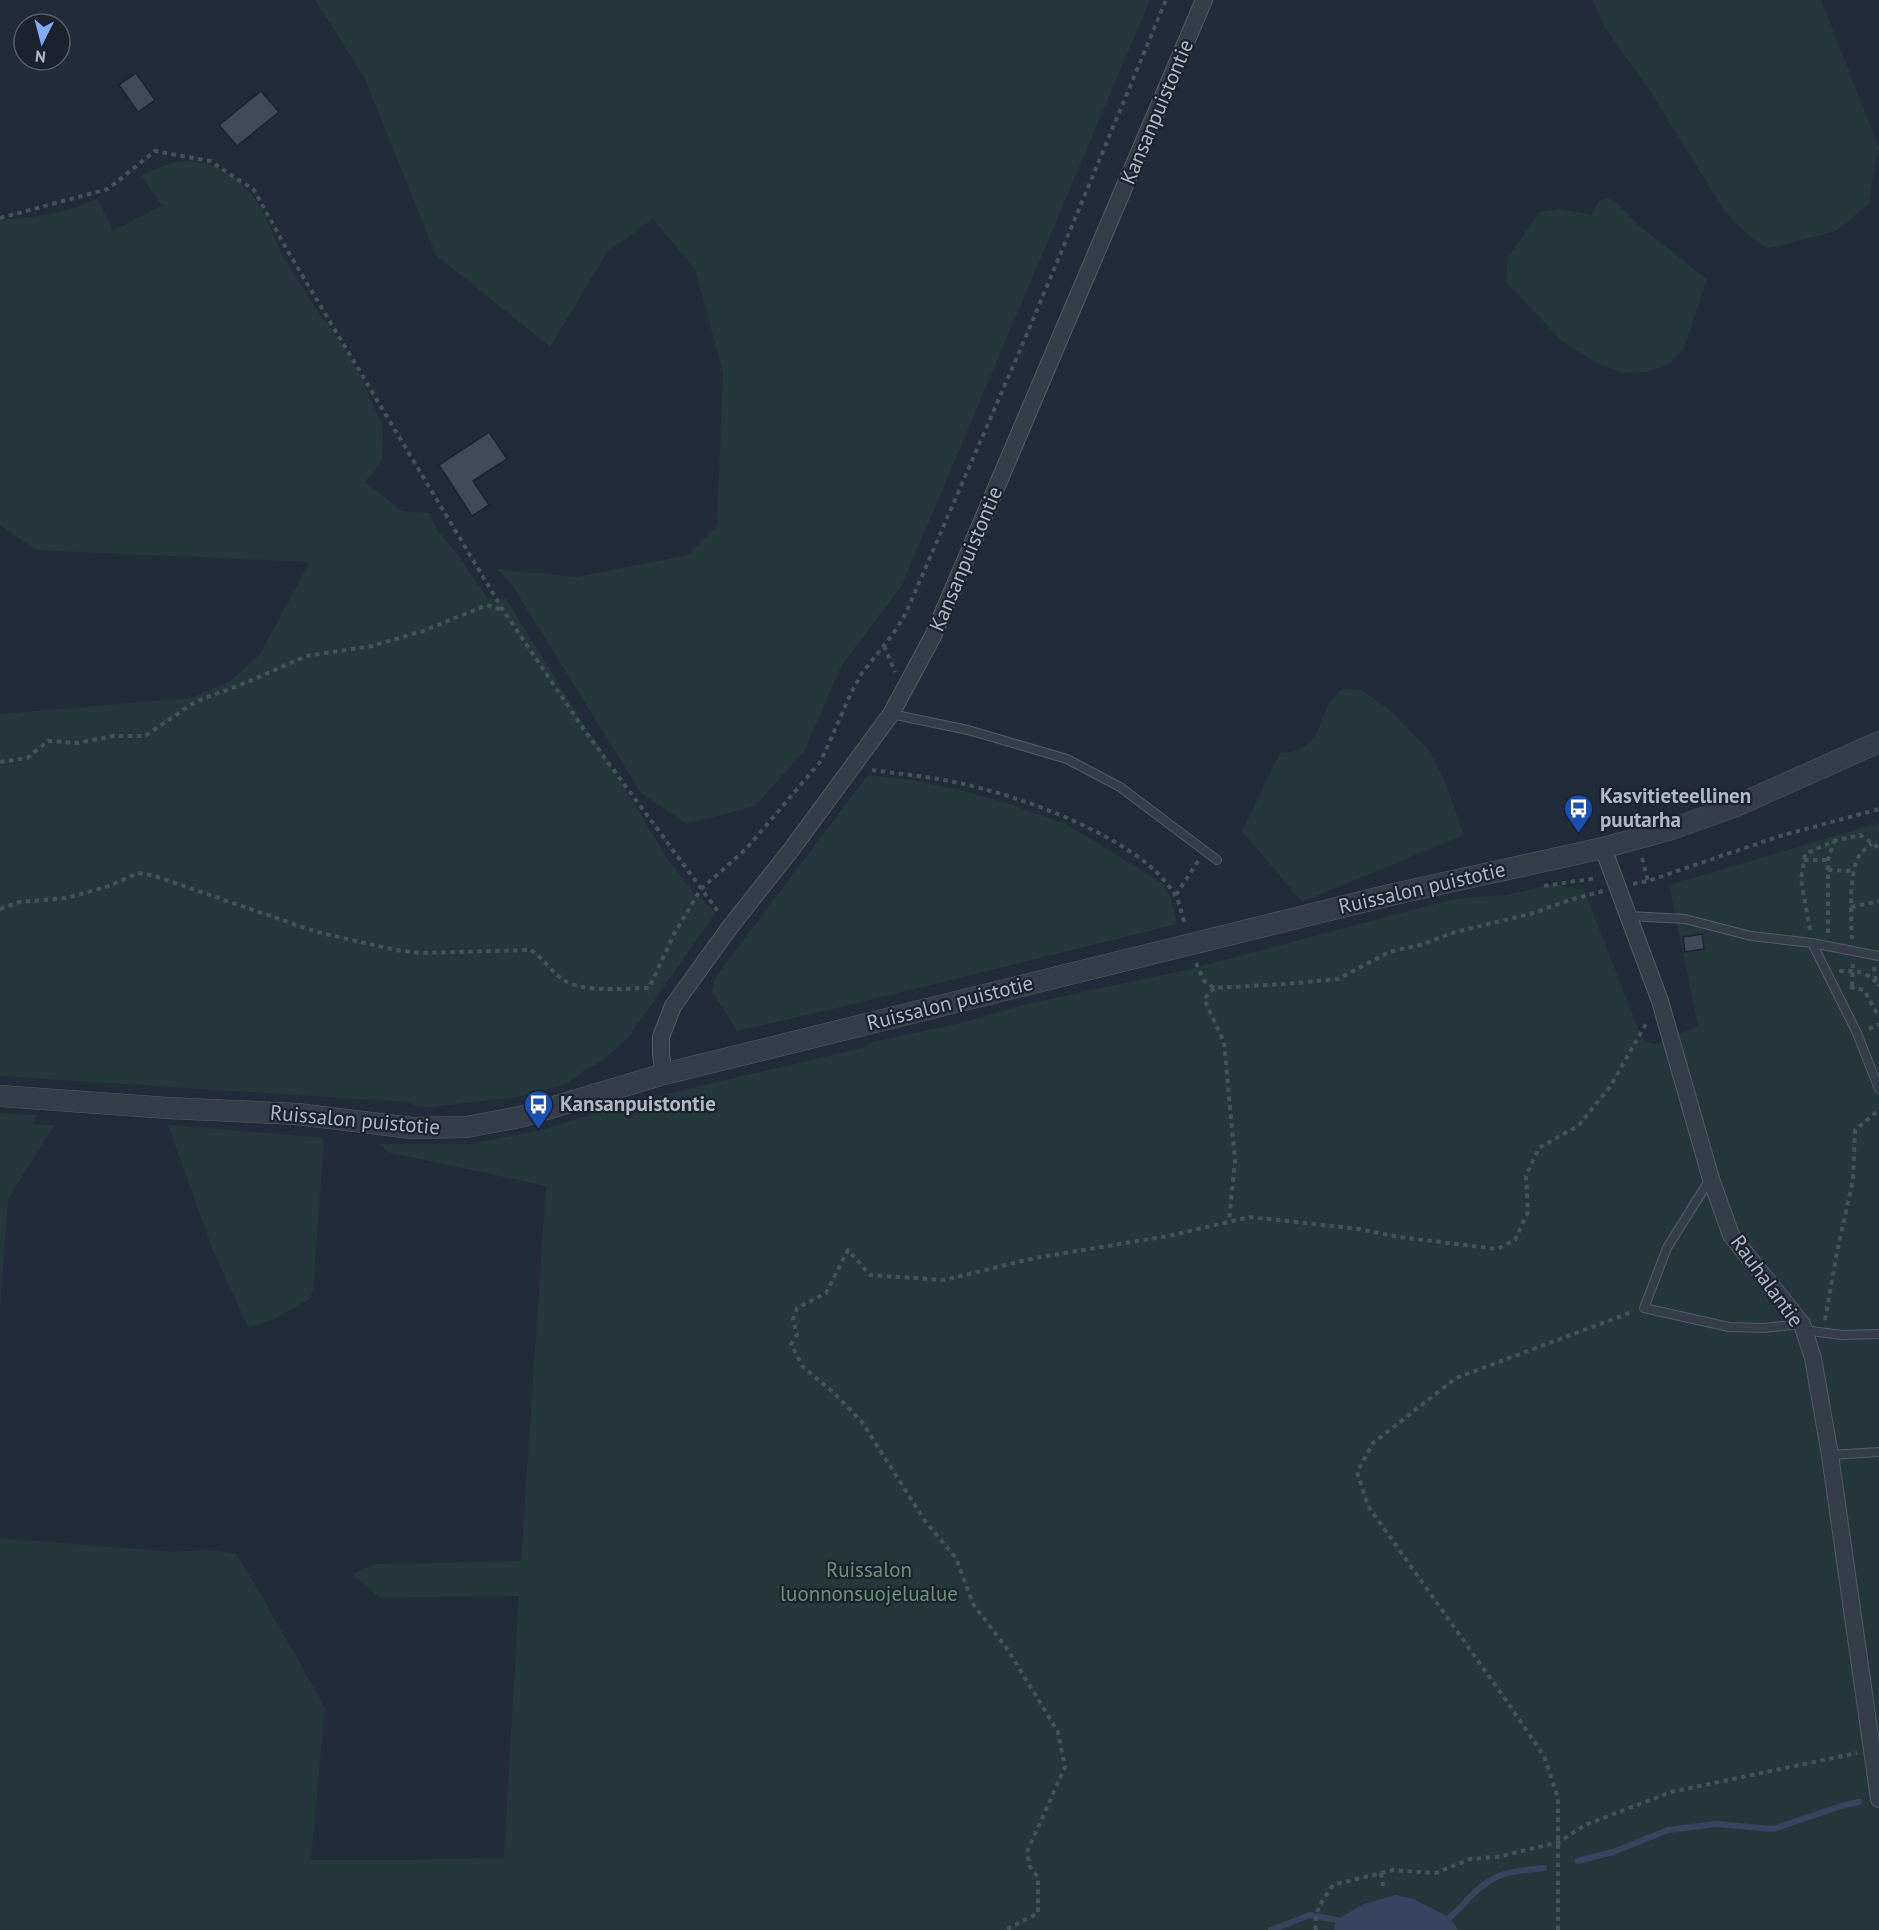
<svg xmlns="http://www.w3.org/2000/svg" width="1879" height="1930" font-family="'PT Sans',sans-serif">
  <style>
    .green { fill: #24383b }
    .water { fill: #354560 }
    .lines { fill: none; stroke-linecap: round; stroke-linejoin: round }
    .stream { stroke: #354560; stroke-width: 6 }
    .building { fill: #414a5b; stroke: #1c2430; stroke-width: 1.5 }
    .service-casing { stroke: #535a67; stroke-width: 10 }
    .minor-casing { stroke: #535a67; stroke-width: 18 }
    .tertiary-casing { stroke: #535a67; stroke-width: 22 }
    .path { stroke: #415457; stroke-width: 4; stroke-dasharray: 4.5 4.5; stroke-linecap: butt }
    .service { stroke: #353d49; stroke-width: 8 }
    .minor { stroke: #353d49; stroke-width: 16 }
    .tertiary { stroke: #353d49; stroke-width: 21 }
    .labels { text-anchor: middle; stroke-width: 4.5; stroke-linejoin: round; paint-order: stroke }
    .street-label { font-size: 21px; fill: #b0b7c5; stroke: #1b222e }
    .poi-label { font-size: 21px; font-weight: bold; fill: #b0b7c5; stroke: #1b222e; text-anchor: start }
    .park-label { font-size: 21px; fill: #679674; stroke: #1b222e }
  </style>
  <rect width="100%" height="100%" fill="#222b39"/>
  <path class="green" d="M315 0H1150L902 585 842 665 804 751 755 806 687 824 641 793 512 585 497 569 576 577 688 555 717 526 723 373 695 269 653 219 607 252 550 347 436 255 364 77Z
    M1593 0H1821L1879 147V156L1876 158 1869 204 1836 231 1770 248 1763 246 1743 230 1724 210 1653 96 1604 26Z
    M191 161 208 164 224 170 238 180 255 199 262 209 283 256 316 309 335 334 359 373 383 427 382 461 365 482 402 511 429 513 437 530 459 556 488 599H506L588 731 594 738 669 861 692 891 716 912 628 1038 599 1063 585 1070 566 1084 523 1096 432 1107 416 1106 406 1102 0 1076V714L190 698 229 682 260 654 310 562 35 550 0 525V220C34 217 66 214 97 199L113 231 162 206 141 175 174 162Z
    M1607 198 1617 203 1637 224 1707 279 1684 348 1670 363 1647 372 1625 373 1602 366 1562 341 1506 282 1508 257 1540 212 1561 209 1591 215 1599 201Z
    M1343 689 1361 690 1389 709 1428 749 1444 779 1464 835 1302 902 1242 831 1280 753C1332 751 1312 707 1343 689Z
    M868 775 912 780 960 790 1007 803 1066 824 1162 883 1171 898 1177 924 854 1004 737 1031 712 992 714 979Z
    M1879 823V1930H0V1538L173 1552 206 1550 235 1553 250 1576 325 1707 311 1860H416V1859L504 1858 519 1596 380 1598 352 1574 376 1564 521 1561 546 1186 387 1152 381 1144H470L545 1129 620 1105 862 1048 876 1041 961 1023 1027 1004 1190 969 1454 899 1506 895 1554 884 1584 890 1643 1041 1656 1044 1698 1026 1669 885Z
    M0 1113 36 1115 33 1124 54 1125 8 1199 0 1308Z
    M168 1125 324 1138 313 1289 310 1299 272 1320 248 1327 212 1248Z"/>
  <path class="water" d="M1396 1895 1414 1899 1450 1918 1458 1930H1334L1336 1920 1364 1904Z"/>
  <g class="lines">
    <path class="stream" d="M1578 1861 1613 1852 1668 1830 1716 1824 1773 1829 1841 1806 1859 1802
      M1443 1922C1456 1915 1464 1902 1474 1893 1497 1871 1515 1871 1544 1868
      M1271 1930 1310 1915 1342 1921"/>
  </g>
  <path class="building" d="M136 73 155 100 138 112 119 85Z
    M261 91 279 112 237 146 219 125Z
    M489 432 507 459 473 481 489 505 472 516 439 465Z
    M1702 934 1704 949 1685 952 1683 937Z"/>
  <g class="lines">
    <defs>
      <path id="service" d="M891 714 968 730 1067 759 1120 787 1217 860
        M1629 916 1685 919 1751 936 1812 943 1879 956
        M1812 943 1857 1033 1879 1089
        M1710 1179 1667 1248 1644 1308 1729 1327 1763 1328 1801 1324
        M1803 1330 1842 1335 1879 1334
        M1830 1455 1879 1452"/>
      <path id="minor" d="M1603 848 1660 1001 1711 1179 1731 1235 1802 1324 1813 1358 1830 1455 1879 1799
        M664 1074 661 1054V1037L673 1006 730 927 791 850 891 714 933 636 1204 0"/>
      <path id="tertiary" d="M0 1096 168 1108 297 1114 412 1128 466 1127 520 1117 664 1074 1390 895 1603 848 1672 829 1736 806 1879 742"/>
    </defs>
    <use href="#service" class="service-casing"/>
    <use href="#minor" class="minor-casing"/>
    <use href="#tertiary" class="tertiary-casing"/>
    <path class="path" d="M0 218 108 189 155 151 210 161 254 190 290 255 503 610 585 731 720 914
      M884 646 895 672
      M0 762 27 758 48 741 78 743 113 736H145L195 702 250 681 306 656 372 646 423 631 487 605 502 610
      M872 770C899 774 927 776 954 782 1016 794 1142 838 1175 895 1180 903 1182 916 1185 925
      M1642 858 1648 881
      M1804 860H1828
      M1828 870 1854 871
      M1633 884 1648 881 1780 836 1879 809
      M1544 886 1597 878
      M1176 895 1198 861
      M1851 907 1879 901
      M0 909 19 902 67 898 109 886 138 873 152 875 317 932 396 950 421 953 531 950C543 958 555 976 565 981 586 993 625 988 649 988L674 934 701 889 746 849 821 761 851 693 862 673 893 634 905 615 1027 334 1166 0
      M1810 930 1801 879 1805 854 1834 841 1860 835 1879 848
      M1828 933V860L1834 841
      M1852 939C1851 919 1848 869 1861 853 1864 850 1868 847 1872 844
      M1196 963 1204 981 1214 988 1285 984 1338 979 1389 952 1420 945 1455 932 1530 914 1573 899 1603 891
      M1874 967 1876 982 1879 986
      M1839 971C1855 970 1865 971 1876 982
      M1852 986 1853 964
      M1850 987 1864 990 1879 1017
      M1214 988 1204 999 1224 1042 1235 1160 1229 1222
      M1869 1029 1879 1024
      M1825 1320 1837 1252 1853 1180 1855 1130 1879 1110
      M1381 1873 1383 1886
      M1008 1930 1009 1928 1038 1913V1877L1030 1867 1027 1852 1065 1767 1058 1732 1008 1650 973 1604 956 1558 925 1521 862 1422 834 1393 803 1367 791 1344 797 1335 793 1320 797 1308 826 1293 848 1250 870 1275 944 1280 1035 1258 1168 1236 1250 1217 1359 1229 1399 1237 1497 1249 1515 1240 1528 1212 1526 1176 1539 1148 1578 1126 1610 1087 1647 1022
      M1316 1930C1313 1911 1323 1900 1333 1885L1393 1870 1436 1873 1470 1859 1497 1857 1559 1842 1585 1825 1671 1792 1857 1753
      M1558 1930V1798L1544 1756 1508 1703 1368 1506 1357 1472 1373 1443 1456 1378 1632 1312"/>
    <use href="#service" class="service"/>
    <use href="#minor" class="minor"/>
    <use href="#tertiary" class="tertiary"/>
  </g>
  <defs>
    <symbol id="bus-pin" viewBox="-11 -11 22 30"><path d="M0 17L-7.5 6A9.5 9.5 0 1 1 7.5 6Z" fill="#1a4fb4" stroke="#1b222e"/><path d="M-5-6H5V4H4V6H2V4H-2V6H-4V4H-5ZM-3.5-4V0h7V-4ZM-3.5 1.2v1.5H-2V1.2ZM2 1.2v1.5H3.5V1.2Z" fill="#fff"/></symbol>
  </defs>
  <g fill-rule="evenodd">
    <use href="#bus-pin" x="1562" y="792" width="33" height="45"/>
    <use href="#bus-pin" x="522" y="1088" width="33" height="45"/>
  </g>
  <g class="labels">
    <g class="street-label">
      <text transform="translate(1157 112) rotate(-67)" y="7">Kansanpuistontie</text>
      <text transform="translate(966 559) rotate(-67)" y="7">Kansanpuistontie</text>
      <text transform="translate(1422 888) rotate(-13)" y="7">Ruissalon puistotie</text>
      <text transform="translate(950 1003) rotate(-14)" y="7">Ruissalon puistotie</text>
      <text transform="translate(355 1120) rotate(5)" y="7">Ruissalon puistotie</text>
      <text transform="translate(1767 1281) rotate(54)" y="7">Rauhalantie</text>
    </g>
    <g class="poi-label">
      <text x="1600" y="803">Kasvitieteellinen<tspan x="1600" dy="24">puutarha</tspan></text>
      <text x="560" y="1111">Kansanpuistontie</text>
    </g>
    <g class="park-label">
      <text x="869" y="1577">Ruissalon<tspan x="869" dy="24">luonnonsuojelualue</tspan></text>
    </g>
  </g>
  <g transform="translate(42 42) rotate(186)"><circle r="28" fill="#1b222e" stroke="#575e6a" stroke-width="1.5"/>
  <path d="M0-4.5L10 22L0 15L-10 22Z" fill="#84acf6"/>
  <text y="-9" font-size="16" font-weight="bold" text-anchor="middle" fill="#b0b7c5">N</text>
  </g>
</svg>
